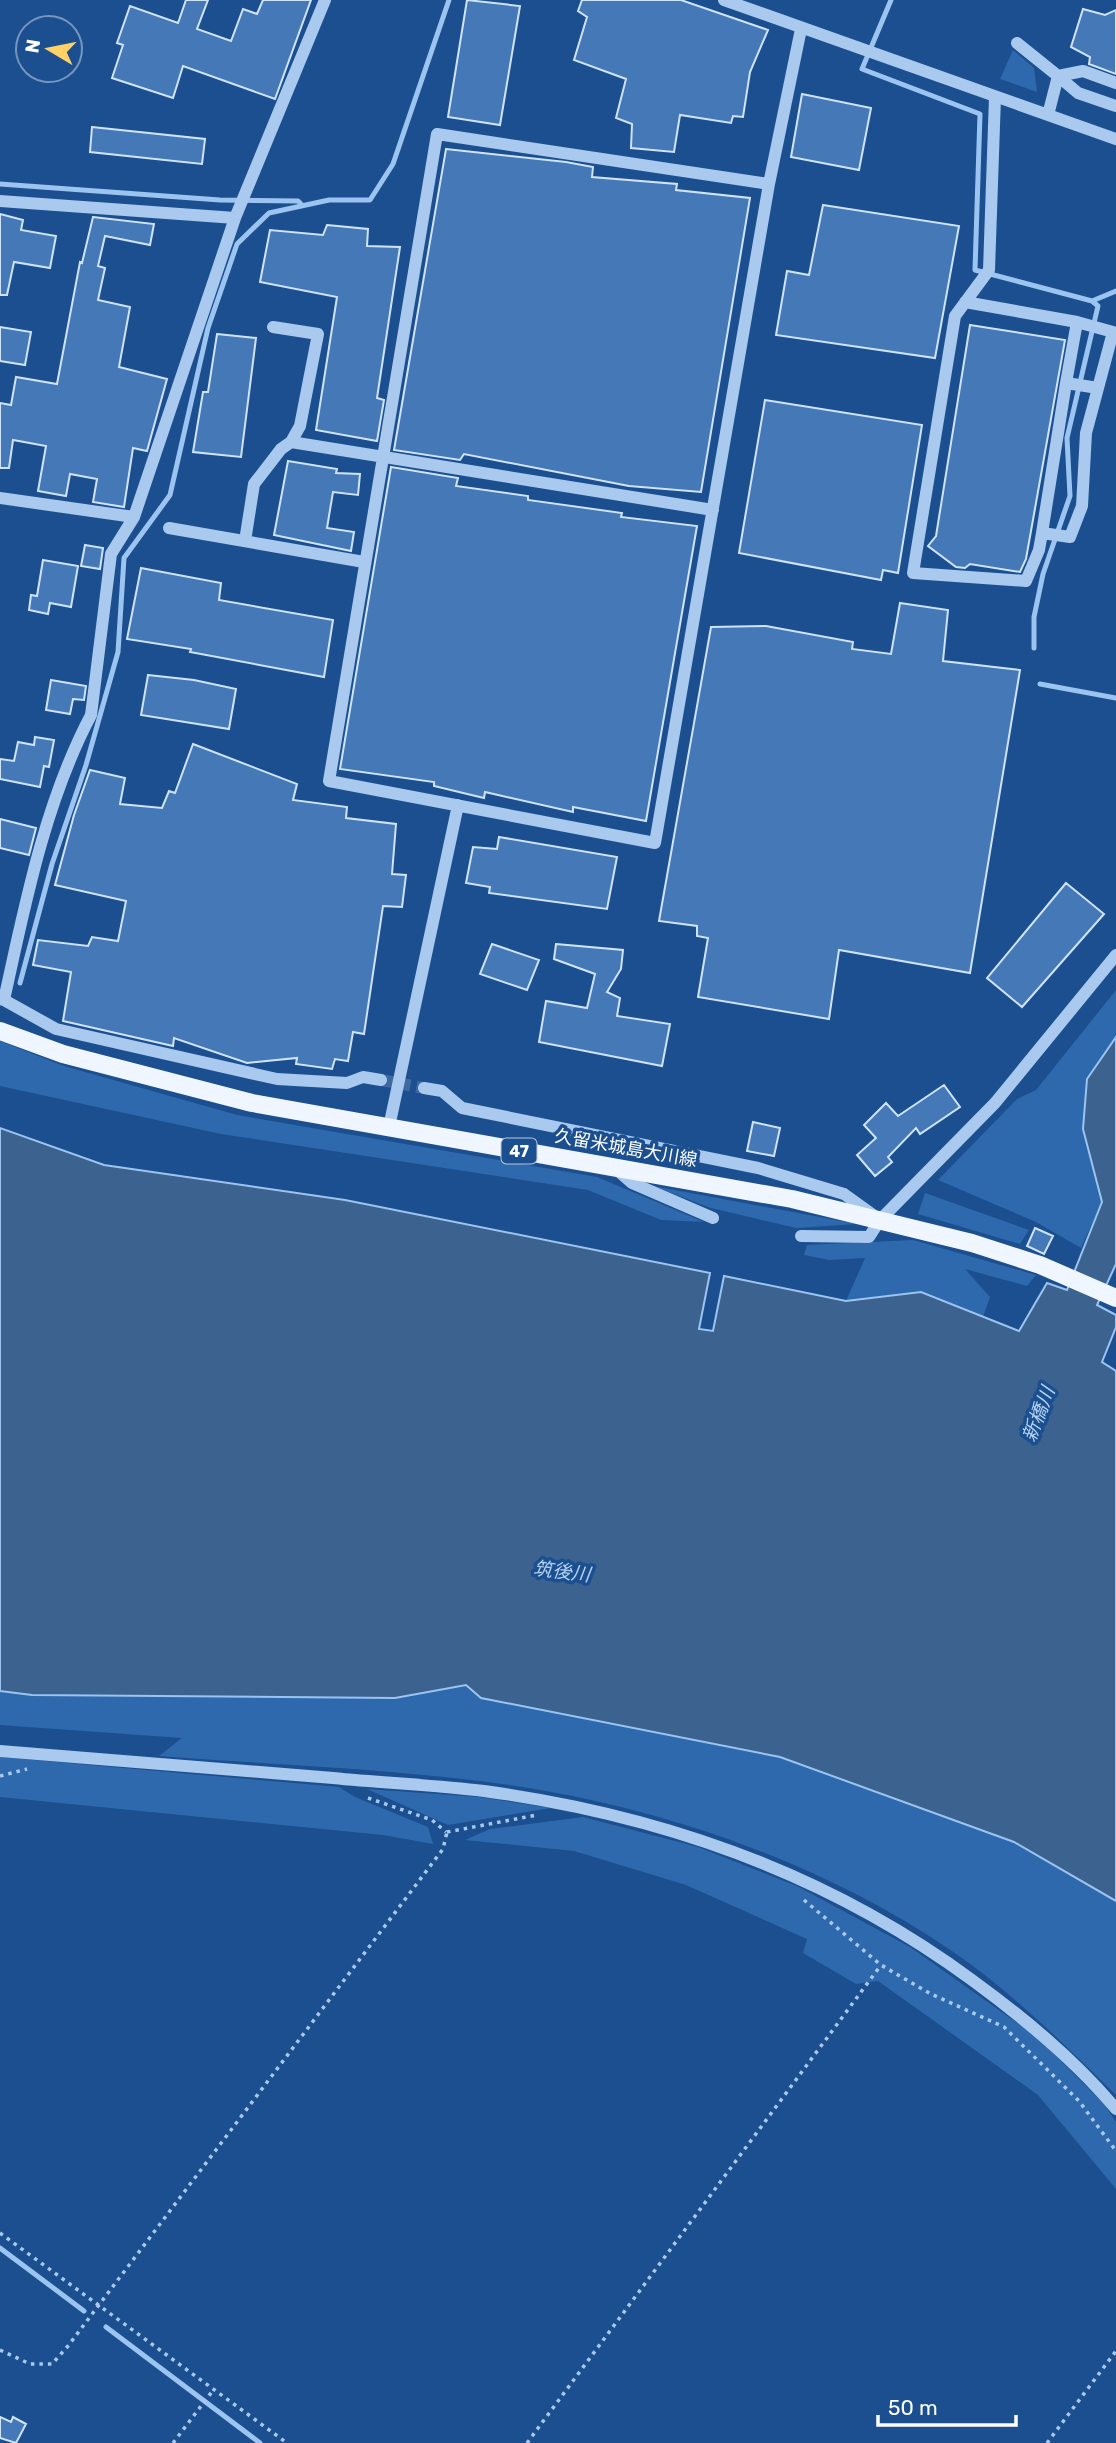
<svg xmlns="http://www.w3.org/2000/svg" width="1116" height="2443" font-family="Rubik,'Noto Sans JP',sans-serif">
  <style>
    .green { fill: #2e69ad }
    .water { fill: #3c6290; stroke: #9cc4f0; stroke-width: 2 }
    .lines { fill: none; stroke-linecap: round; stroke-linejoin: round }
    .stream { stroke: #9cc4f0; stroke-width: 5 }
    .building { fill: #4478b7; stroke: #cfe3fa; stroke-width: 2 }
    .minor-tunnel { stroke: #3d69a0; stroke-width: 12; stroke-dasharray: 12 6; stroke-linecap: butt }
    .path { stroke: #a9c9ee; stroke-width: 3.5; stroke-dasharray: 3.5 5; stroke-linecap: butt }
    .minor { stroke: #a9c9ee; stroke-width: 12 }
    .major { stroke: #f0f6ff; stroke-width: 18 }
    .labels { text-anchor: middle; stroke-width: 7; stroke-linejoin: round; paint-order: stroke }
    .shield { fill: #1b4f8f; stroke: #bbcadd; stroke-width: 2 }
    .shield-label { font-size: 16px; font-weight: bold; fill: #fff }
    .street-label { font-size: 18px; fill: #fff; stroke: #1b4f8f }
    .water-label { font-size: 19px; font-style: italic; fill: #b5d3f5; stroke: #1b4f8f }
  </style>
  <rect width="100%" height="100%" fill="#1b4f8f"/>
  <path class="green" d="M1013 50 1034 68 1037 92 1000 79Z
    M1116 990V1037L1087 1079 1083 1129 1102 1202 1081 1248 1036 1222 938 1180 1017 1099 1036 1090Z
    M0 1041 64 1066 237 1115 597 1177 704 1222 661 1220 588 1190 221 1134 0 1086Z
    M653 1186 857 1224 796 1228 711 1208Z
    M925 1193 1029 1230 1020 1244 918 1214Z
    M913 1240 1036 1275 1027 1286 965 1269 990 1297 983 1317 1019 1331 1047 1283 1022 1351 724 1276 846 1301 865 1258 829 1260 804 1255 807 1245Z
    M451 1679 787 1745 1116 1877V2095C1064 2044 1010 1990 949 1949 813 1857 643 1801 480 1781 374 1768 265 1764 159 1756L182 1738 0 1725V1682Z
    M0 1757 339 1787 355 1797 428 1827 433 1844 383 1835 0 1797Z
    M367 1789 479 1797 551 1808 448 1825Z
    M583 1817 698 1847 797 1886 910 1947 1037 2037 1104 2104 1116 2122V2189L1038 2095 878 1981 856 1984 803 1953 807 1939 686 1885 574 1851 465 1840 490 1829Z"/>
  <path class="water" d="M1116 1037V1264L1097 1305 1116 1315V1327L1102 1362 1116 1371V1901L1014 1842 780 1757 481 1698 466 1685 395 1698 32 1695 0 1691V1128L104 1165 345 1200 710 1273 699 1329 713 1331 724 1276 846 1301 921 1292 1019 1331 1047 1283 1067 1290 1102 1202 1083 1129 1087 1079Z"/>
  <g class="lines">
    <path class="stream" d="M891 0 862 69 980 114 975 270 1092 301 1098 306 1067 438 1070 496 1043 574 1034 617V648
      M0 184 220 200 298 201 302 205
      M1092 301 1116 291
      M1040 684 1116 698
      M20 983 52 864 86 765 118 652 124 558 170 495 208 328 237 244 269 213 329 200H370L393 164 449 0
      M0 2248 84 2311
      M106 2327 260 2443"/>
  </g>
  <path class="building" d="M186 0H208L197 29 231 41 243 9 257 14 263 0H311L275 99 183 66 173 98 112 78 123 45 117 43 130 6 178 23Z
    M467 0 520 6 500 125 448 117Z
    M582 0H681L768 30 750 72 743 117 733 116 731 123 680 115 674 152 631 148 632 124 616 118 626 79 574 60 587 17 578 11Z
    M1083 9 1105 15 1116 10V74L1089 64 1090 57 1071 47Z
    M802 94 871 108 859 170 791 157Z
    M92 127 205 139 202 164 90 152Z
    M446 149 566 162 593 167 592 177 677 184 676 190 750 198 701 492 629 486 464 454 460 460 394 450Z
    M823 205 959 226 935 358 776 335 787 271 809 275Z
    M0 214 23 220 21 230 56 236 50 268 14 262 7 295H0Z
    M93 217 154 224 150 245 105 236 98 266 105 268 98 300 130 307 119 367 167 379 147 451 133 448 124 507 93 502 97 479 70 474 66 496 38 491 46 446 13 440 9 468H0V403L11 405 16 377 57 384 80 262 82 263Z
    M327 225 368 229 367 246 400 247 377 398 384 400 377 441 316 430 337 297 260 282 270 230 323 235Z
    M970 325 1065 340 1026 559 1020 572 970 564 965 568 956 567 928 546 936 536Z
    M0 327 31 332 25 365 0 361Z
    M217 334 256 338 241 457 193 452 203 392H208Z
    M765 400 922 425 898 573 883 570 881 580 739 553Z
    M288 461 337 469 336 473 360 474 358 495 333 492 327 528 354 532 351 551 274 535Z
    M391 467 458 478 456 486 528 496V500L622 513 621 517 697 526 646 821 573 807V812L485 792 484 798 434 786V782L340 769Z
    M85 545 103 548 100 569 81 566Z
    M43 560 78 566 71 607 50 603 48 614 29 610 31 595 37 596Z
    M141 568 221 583 219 600 333 620 324 677 190 652 191 649 127 639Z
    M900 603 948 610 943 661 1020 670 970 973 839 950 829 1019 698 997 708 938 697 936V926L659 921 711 627 766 626 853 642 852 649 891 654Z
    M148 675 194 680 236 689 229 729 141 715Z
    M51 680 86 686 84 700 73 699 70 714 46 710Z
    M35 737 54 740 49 767 44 766 40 787 0 779V759L14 761 18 742 34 745Z
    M193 744 297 784 293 800 347 807 346 818 396 824 392 874 406 875 402 907 383 906 364 1034 353 1032 348 1061 335 1059 332 1069 296 1064 297 1058 247 1063 174 1038 173 1046 63 1021 71 972 33 965 38 940 88 946 92 937 118 941 126 901 55 885 74 815 90 770 125 778 120 804 162 808 169 791 175 793Z
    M0 819 36 828 29 855 0 848Z
    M499 837 617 857 607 909 489 893 490 887 466 883 473 847 497 849Z
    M1066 883 1104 914 1022 1007 987 978Z
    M492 944 539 960 527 990 480 974Z
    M556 944 623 950 621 969 607 992 620 998 617 1016 670 1024 662 1066 539 1042 546 1001 587 1008 595 974 554 959Z
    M944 1085 960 1107 920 1134 916 1128 888 1157 892 1162 875 1176 857 1155 876 1138 864 1125 886 1103 898 1116Z
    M753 1122 780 1128 774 1156 747 1151Z
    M1035 1228 1053 1236 1044 1254 1027 1246Z
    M0 2417 11 2422 13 2417 26 2424 16 2443 0 2438Z"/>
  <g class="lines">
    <path class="minor-tunnel" d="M381 1080 424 1088"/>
    <path class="path" d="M0 1776 27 1769
      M368 1798 432 1820 446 1832
      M447 1832 537 1815
      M804 1900 881 1965 931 1994 1004 2027 1079 2101 1116 2151
      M0 2233 287 2443
      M0 2350 30 2364H52L68 2346 443 1849 447 1832
      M173 2443 214 2389
      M527 2443 881 1965
      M1047 2443 1116 2351"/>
    <path class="minor" d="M724 0 1116 139
      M1017 43 1058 76 1048 115
      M1058 76 1078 93 1116 106
      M1058 76 1083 71 1116 83
      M769 184 437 134 329 781 655 843 769 184 801 29
      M0 201 235 218
      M965 302 1077 322 1113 332 1086 433 1082 506 1070 537 1042 533 1039 550 1026 581 913 573 955 316C966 301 978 285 989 270L995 97
      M1066 383 1077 322
      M291 442 713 510
      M0 498 134 517
      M169 528 364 562
      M1042 533 1066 383 1098 388
      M245 541 254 484 281 449 291 442 300 426 318 334 273 327
      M0 999 4 1000C25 904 45 802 91 715L111 554 134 517 235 218 325 0
      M4 1000 56 1029 277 1079 347 1083 363 1077 381 1080
      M424 1088 442 1091 462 1108 758 1168 844 1194 876 1217
      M389 1127 458 805
      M615 1168 632 1183 713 1218
      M801 1236 869 1237 880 1220 995 1103 1116 955
      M0 1751C111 1759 222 1768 333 1778 383 1783 434 1785 484 1791 662 1815 827 1873 972 1980 1024 2018 1074 2059 1116 2109"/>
    <path class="major" d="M0 1031 63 1054 252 1103 792 1199 972 1243 1040 1265 1116 1298"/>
  </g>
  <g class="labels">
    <rect class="shield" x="501.5" y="1138.5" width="35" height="25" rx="5"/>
    <g class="shield-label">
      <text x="519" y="1157">47</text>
    </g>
    <g class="street-label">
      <text transform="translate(626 1148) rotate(10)" y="6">久留米城島大川線</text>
    </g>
    <g class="water-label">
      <text transform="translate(1038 1414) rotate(-69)" y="7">新橋川</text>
      <text transform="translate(562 1571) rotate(7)" y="7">筑後川</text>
    </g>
  </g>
  <g transform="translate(49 49) rotate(280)"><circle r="33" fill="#1b4f8f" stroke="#7695bc" stroke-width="2"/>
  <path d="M0-5L12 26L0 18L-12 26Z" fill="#ffd166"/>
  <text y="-10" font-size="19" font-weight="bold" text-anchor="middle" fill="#ffffff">N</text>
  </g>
  <path d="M878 2415v10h138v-10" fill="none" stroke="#ffffff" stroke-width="3.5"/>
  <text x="888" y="2415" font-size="21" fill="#ffffff" stroke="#1b4f8f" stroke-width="5" paint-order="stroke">50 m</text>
</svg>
